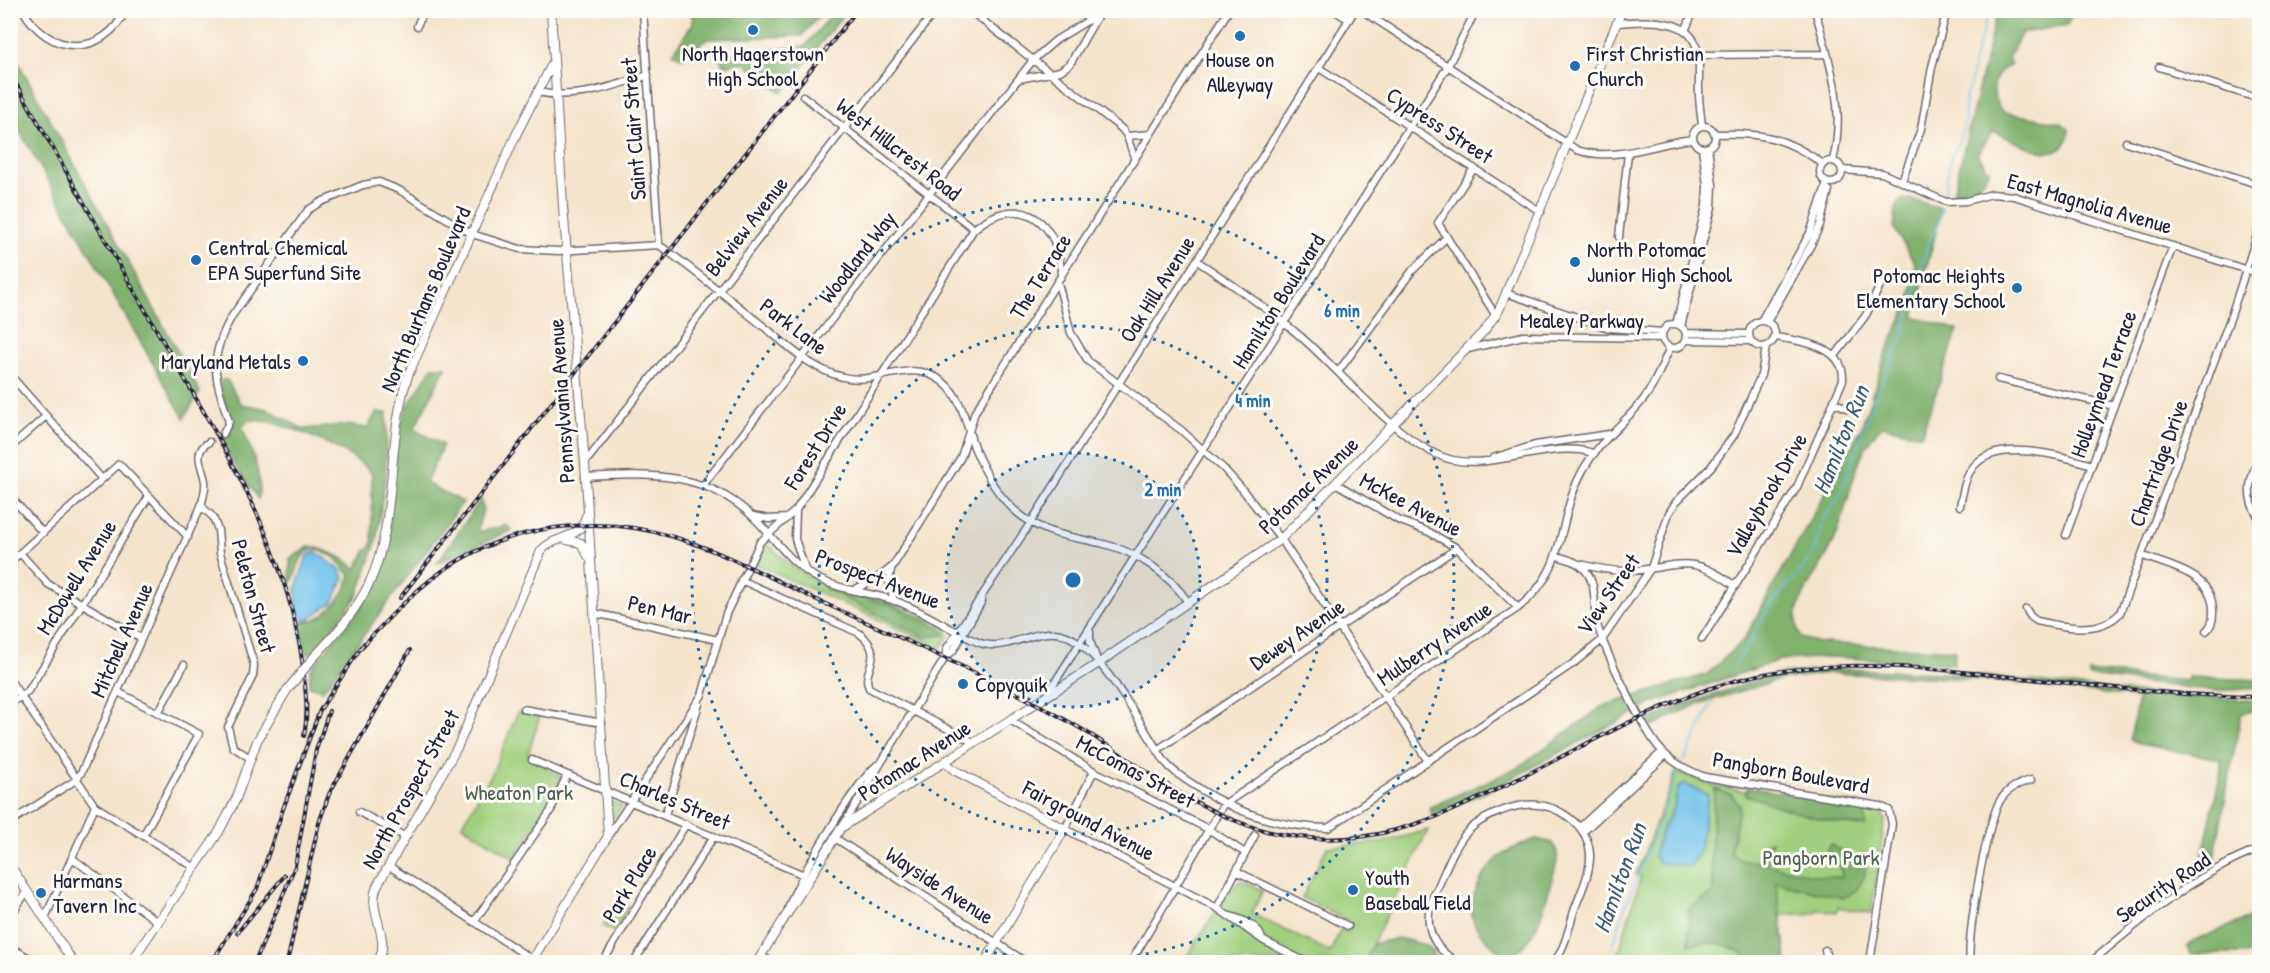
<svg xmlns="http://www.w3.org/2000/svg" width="2270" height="973" font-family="'Patrick Hand',sans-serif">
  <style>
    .green { fill: #a0d07f; stroke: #61795d; stroke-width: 1.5 }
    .forest { fill: #80b26e; stroke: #516a54; stroke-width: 1.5 }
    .water { fill: #70c2eb; stroke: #497293; stroke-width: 1.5 }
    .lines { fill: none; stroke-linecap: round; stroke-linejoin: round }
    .stream { stroke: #70c2eb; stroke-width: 1.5 }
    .minor-tunnel { stroke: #cabdae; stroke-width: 6; stroke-dasharray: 6 3; stroke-linecap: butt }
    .minor-casing { stroke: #6c666d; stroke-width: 9 }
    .major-casing { stroke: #6c666d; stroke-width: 10 }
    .minor { stroke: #fff; stroke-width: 6 }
    .major { stroke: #fff; stroke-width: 8 }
    .rail-casing { stroke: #22223b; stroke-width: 4 }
    .rail { stroke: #fdfcf7; stroke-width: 1.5; stroke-dasharray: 4.5; stroke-linecap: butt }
    .major-bridge-casing { stroke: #6c666d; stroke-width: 10; stroke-linecap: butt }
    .major-bridge { stroke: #fff; stroke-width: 8 }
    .ring { fill: none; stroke: #1f6fb2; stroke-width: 3; stroke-dasharray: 3 6 }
    .poi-dot { fill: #1f6fb2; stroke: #fdfcf7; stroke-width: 2 }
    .labels { text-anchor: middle; stroke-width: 6; stroke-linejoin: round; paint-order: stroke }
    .poi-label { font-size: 22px; fill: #22223b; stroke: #fdfcf7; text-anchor: start }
    .street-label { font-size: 22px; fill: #22223b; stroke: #fdfcf7 }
    .park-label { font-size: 22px; fill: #4e5f53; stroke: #fdfcf7 }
    .water-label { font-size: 24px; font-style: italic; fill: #3d5a79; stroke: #fdfcf7 }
    .centre { fill: #1f6fb2; stroke: #fdfcf7; stroke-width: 3 }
    .ring-label { font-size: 18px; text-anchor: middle; font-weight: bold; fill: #1f6fb2; stroke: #fdfcf7; stroke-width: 6; stroke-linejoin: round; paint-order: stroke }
  </style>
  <rect width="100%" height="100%" fill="#fdfcf7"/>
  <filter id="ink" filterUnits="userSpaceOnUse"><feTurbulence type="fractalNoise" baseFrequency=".0167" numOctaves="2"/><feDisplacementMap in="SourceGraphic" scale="12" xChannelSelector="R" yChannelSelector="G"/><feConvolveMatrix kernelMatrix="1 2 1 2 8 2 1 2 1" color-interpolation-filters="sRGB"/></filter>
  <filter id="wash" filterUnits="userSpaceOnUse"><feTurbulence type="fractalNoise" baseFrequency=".008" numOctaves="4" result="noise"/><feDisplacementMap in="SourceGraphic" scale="24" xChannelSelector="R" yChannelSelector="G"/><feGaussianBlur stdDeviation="1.35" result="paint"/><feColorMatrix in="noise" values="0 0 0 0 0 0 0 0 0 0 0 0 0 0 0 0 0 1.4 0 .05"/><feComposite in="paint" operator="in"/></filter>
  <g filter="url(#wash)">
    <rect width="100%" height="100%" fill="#f4e4cb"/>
    <path class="green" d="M770 546C806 584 830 584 877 598 901 605 924 617 946 628L948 637 941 648 753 563 762 547Z
      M518 712 540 716 528 754 561 778 551 801 514 858 462 825 491 776Z
      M1676 772 1718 787 1881 813 1885 819 1871 913 1838 907 1837 912 1816 910V913L1781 915 1785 962H1616L1641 876 1636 875Z
      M610 801 622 806 613 819 611 818Z
      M1428 830 1364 962H1183C1191 950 1233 884 1240 881L1263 890 1252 914 1330 952 1341 929 1348 932 1352 923 1302 898 1327 847 1385 842Z
      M618 901 629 907 614 932 603 926Z"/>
    <path class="forest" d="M691 11H764L770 16 776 11H823L802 36 707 39 683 58 673 53 693 23Z
      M835 11H846L782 93 743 62 724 66 717 54 805 46Z
      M1997 11H2074L2067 25 2022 33 2008 58 2012 65C1990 72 1989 97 2003 112L2061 123 2069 129C2067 175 2015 140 1993 131L1977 154 1989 171C1980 187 1971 193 1953 194Z
      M11 49 200 392 184 418 11 116Z
      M1910 199 1942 208 1914 317 1958 330 1921 435 1883 426C1856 445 1848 508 1835 539 1825 563 1804 586 1797 612 1795 622 1796 629 1801 638L1820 643 1955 650 1954 664 1832 657 1780 660 1653 703 1484 793 1432 815 1430 807 1517 768 1603 706 1707 674 1742 642 1861 429 1885 356 1911 297 1915 263 1894 228 1896 209 1900 200Z
      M432 367H446L414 429 443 445 426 483 463 502 323 690 309 686 310 670 365 602 374 581 387 543 398 431 407 407Z
      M222 380H227L241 404 267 409 303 429 347 425 367 428 377 412 387 413 386 473 376 543 357 597 316 649 308 654 303 646 299 622C323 624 346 596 350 575L334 557 315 548C296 554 300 571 290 584V559L310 546C327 551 343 556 356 569L365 552 372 545V474C357 452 276 418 249 420L242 427C250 448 264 476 258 499L222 445 230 423 220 384Z
      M481 499 483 509 478 528 480 532 505 525 512 530 437 563Z
      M826 586 891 605 941 629 945 635 925 637 825 589Z
      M1846 669 1967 674 2127 692 2260 701 2259 709 2241 714 2213 865 2198 877 2221 770 2220 759 2139 744 2130 739 2138 698 1995 680 1829 673 1782 679 1698 704 1652 726 1649 720 1680 706 1776 674Z
      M2089 672 2187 681 2188 677 2259 680V688L2215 691 2089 676Z
      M1747 787 1865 806V826C1826 824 1783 808 1746 795Z
      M1714 789 1732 795 1740 806 1730 853 1744 861 1762 862 1764 844 1771 841 1768 865 1823 877H1842L1840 867 1826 853 1830 844 1847 855 1866 859C1866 878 1861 891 1843 898L1776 882 1787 962H1755L1737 950 1719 943 1689 944V909L1713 892 1711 860Z
      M1536 839 1553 843 1557 852V862C1547 893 1541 939 1511 956 1499 953 1493 946 1485 938 1472 925 1469 913 1474 896 1484 863 1504 850 1536 839Z
      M2259 914V954H2191L2187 946 2195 940Z
      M1398 938 1426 945 1441 962H1364L1373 944Z"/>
    <path class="water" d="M315 551 341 570 344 578 333 602 306 621 297 614 296 588 307 556Z
      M1685 784 1708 795 1699 853 1690 866 1660 863 1654 856 1662 829 1674 808 1678 788Z"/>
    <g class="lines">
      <path class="stream" d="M1944 195 1951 156 1959 142 1965 120V96L1971 86 1973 64 1989 10
        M1733 666 1748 646 1769 607 1804 567 1815 548 1823 520 1839 497 1873 402 1903 337 1918 278 1931 238 1937 229 1942 208
        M1684 761 1713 701
        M1608 962 1626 904 1661 820 1678 771"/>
    </g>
  </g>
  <g filter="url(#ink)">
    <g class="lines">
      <path class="minor-tunnel" d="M209 442 223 434"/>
      <defs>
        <path id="minor" d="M23 10C48 55 102 59 126 10
          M643 10 659 245
          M969 10 1122 129 1127 136 1135 160
          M1334 10 1349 20
          M1361 10 1577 150C1616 163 1653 143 1693 139
          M1815 10C1830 64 1846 106 1833 161
          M1926 10 1945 17
          M2253 10 2260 13
          M1617 23C1632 22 1649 20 1664 23 1706 29 1698 62 1699 93 1699 104 1701 115 1702 126
          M417 26 424 10
          M1685 31 1694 10
          M1700 55 1827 54
          M2159 67 2260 99
          M1319 68 1541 212
          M1019 79 1060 71 1070 64 1101 10
          M537 92C575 100 612 87 648 75
          M803 96 974 229
          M1693 137a11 11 0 1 1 22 0a11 11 0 1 1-22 0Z
          M1715 134C1760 132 1786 137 1823 164
          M1127 136 1151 134
          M2126 142 2260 185
          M1820 172a11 11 0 1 1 22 0a11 11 0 1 1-22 0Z
          M1474 168 1438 223 1496 316
          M1842 170 1882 173 1946 202 1966 201 1992 194 2014 196 2260 274
          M1902 181 1921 129 1932 67 1947 10
          M1619 237 1628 153
          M1197 261C1232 284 1267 308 1300 336 1340 370 1401 446 1449 459 1496 471 1552 439 1593 453
          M1058 283 1071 333 1088 361 1181 430 1223 468 1242 489 1281 539 1428 761
          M1506 293 1609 328 1663 332
          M1761 321 1810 233 1827 183
          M1749 334a13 13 0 1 1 26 0a13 13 0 1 1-26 0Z
          M1767 322 1811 245 1820 225 1829 190
          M1662 336a12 12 0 1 1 24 0a12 12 0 1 1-24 0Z
          M1676 324 1706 206 1707 185 1702 148
          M1681 326 1712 207 1713 185 1708 147
          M1686 333 1749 334
          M1686 340 1751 341
          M1468 349 1523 336 1662 338
          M1835 356 1866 315 1884 277
          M1338 372 1412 271 1447 237
          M10 375 102 479
          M1998 379 2114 406
          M1835 403 1852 410
          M223 434 229 422C215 377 207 360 232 316L308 210 321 202 363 185 379 182 399 190 472 234 520 249 558 251 659 245C696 271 731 301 767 329 790 348 813 370 843 377 878 386 911 356 943 382 963 398 966 425 974 447 985 473 999 500 1023 517 1051 537 1072 536 1104 544 1137 552 1169 574 1188 602
          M10 448 46 416
          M2260 454C2250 478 2243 496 2260 519
          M1493 458 1535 445 1609 434
          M585 463 936 10
          M585 477C651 473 710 471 758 522 779 544 794 567 821 580 844 591 872 593 896 601 923 611 947 628 973 640 1010 659 1037 618 1073 639 1104 656 1144 730 1165 762 1173 772 1183 778 1194 785 1235 813 1278 827 1328 828L1574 663 1602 640 1651 568 1669 513 1676 502 1711 467 1734 435 1761 375 1766 347
          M704 484 1033 60 1056 40 1097 15
          M1337 484 1398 520 1429 532 1457 548 1518 608
          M10 496 43 533
          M201 506 213 517 218 530 220 553 254 665 253 676 228 727 233 747 250 758
          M1960 506C1963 492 1965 476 1974 466 1997 438 2063 456 2092 465
          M796 510 795 539 805 569
          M753 516 769 519 787 518
          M2066 535 2173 246
          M20 553 48 584 141 638
          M1557 556C1570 560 1580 562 1588 574 1597 588 1593 608 1597 624 1604 649 1644 733 1662 751 1674 764 1690 771 1705 777L1880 806 1889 810 1892 824 1870 962
          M2143 556C2171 567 2212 573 2213 610 2213 618 2213 625 2206 631
          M10 562 119 464 188 537
          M1580 564C1596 568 1613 572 1630 571 1680 567 1690 552 1735 586
          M891 569 889 581 894 601
          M741 580 859 633C888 656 860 670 869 688L975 743
          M856 589 882 575 893 566 961 457 975 412 1229 10
          M2026 609 2031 617 2037 621C2063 627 2100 635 2120 613L2231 316 2260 226
          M594 613 718 640
          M1090 632V641L1096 657
          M1702 639 1797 487 1843 380C1845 346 1801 341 1775 337
          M945 657 953 651 982 601
          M10 680 95 806 194 867
          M118 692 199 734 144 834
          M1046 696 1448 66 1476 10
          M10 704 28 691 149 496
          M523 709 602 723
          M158 713 184 665
          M1010 720 1094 771 1208 829 1245 853
          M1157 750 1457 548
          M532 760 804 875
          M1094 771 1065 829 1217 908 1264 941 1306 962
          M359 812 406 837
          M665 815 699 704
          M10 822 76 780 81 773 201 506C203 498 206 490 205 481 202 465 192 452 209 442
          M842 827 945 658 947 648 1031 522 1355 10
          M1580 827 1662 752
          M1583 832 1666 755
          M608 836 702 695 726 614 760 542 796 510 974 229C1020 190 1061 222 1061 277
          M835 838 1026 962
          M72 858 158 922
          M389 866 536 962
          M1236 871 1348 926
          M1217 908 1255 835
          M788 909C799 877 853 786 877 765
          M1231 916C1244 920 1259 926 1262 939
          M10 917 27 891
          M45 918 95 806
          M474 922 550 812 567 775
          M10 947 36 962
          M1825 950 1828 962
          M761 956 772 962
          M603 962 686 824
          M634 962 714 836
          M1131 962 1223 805 1518 608C1570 567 1555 521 1583 470 1599 441 1623 425 1643 400 1655 385 1662 365 1670 347
          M1458 962C1431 948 1421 922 1435 893 1445 873 1453 845 1470 829 1482 818 1507 807 1524 805 1554 801 1588 823 1590 854 1591 873 1580 894 1574 911 1569 928 1565 948 1554 962
          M1970 962C1966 938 1987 820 2001 799 2008 789 2019 783 2031 780
          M2091 962C2142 919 2196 873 2260 849"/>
        <path id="major" d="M567 540 581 543 588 556
          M314 657C336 634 355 612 369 584 399 520 385 440 409 373L517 133 554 60
          M945 762 954 770 1065 829 985 962
          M10 865 73 962
          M131 962 219 832 236 799 257 741 287 690
          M378 962C392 935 366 913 377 886L458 746 541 551C555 534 580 541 586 516
          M531 962 608 836 585 463 563 207 551 10
          M757 962 841 828 1099 663 1281 539 1485 330 1499 310 1622 10"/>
      </defs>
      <use href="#minor" class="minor-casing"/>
      <use href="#major" class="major-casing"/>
      <use href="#minor" class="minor"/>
      <use href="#major" class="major"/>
      <defs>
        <path id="rail" d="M10 73C58 156 105 239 152 322 213 430 284 535 302 660 305 685 309 711 304 736
          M400 598 857 10
          M359 650C385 622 410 594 441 572 508 524 600 513 677 538 729 554 778 582 828 605 912 643 997 680 1078 727 1139 763 1196 813 1266 831 1360 854 1430 823 1512 782 1576 750 1640 713 1708 689 1802 656 1895 665 1993 675 2081 684 2170 696 2260 697
          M283 809 320 710 364 643
          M237 933 285 875
          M212 962 257 889 285 803
          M255 962 295 866 316 750 329 711
          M287 962 319 823 329 794 410 650"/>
      </defs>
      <use href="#rail" class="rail-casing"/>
      <use href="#rail" class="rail"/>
      <defs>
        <path id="major-bridge" d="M287 690 314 657"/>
      </defs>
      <use href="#major-bridge" class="major-bridge-casing"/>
      <use href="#major-bridge" class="major-bridge"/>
    </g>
  </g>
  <circle cx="1073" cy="580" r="127" fill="#1f6fb2" fill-opacity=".12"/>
  <g class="ring">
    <circle cx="1073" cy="580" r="127"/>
    <circle cx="1073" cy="580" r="254"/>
    <circle cx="1073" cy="580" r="381"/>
  </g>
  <g class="poi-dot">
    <circle cx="753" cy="30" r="6"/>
    <circle cx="1240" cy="36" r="6"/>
    <circle cx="1575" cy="66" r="6"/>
    <circle cx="196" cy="260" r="6"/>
    <circle cx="1575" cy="262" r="6"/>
    <circle cx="2017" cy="288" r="6"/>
    <circle cx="303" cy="361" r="6"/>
    <circle cx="963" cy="684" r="6"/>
    <circle cx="1353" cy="890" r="6"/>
    <circle cx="41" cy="893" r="6"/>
  </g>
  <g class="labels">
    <g class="poi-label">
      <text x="753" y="61" text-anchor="middle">North Hagerstown<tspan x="753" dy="25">High School</tspan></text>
      <text x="1587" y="61">First Christian<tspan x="1587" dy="25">Church</tspan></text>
      <text x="1240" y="67" text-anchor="middle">House on<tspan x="1240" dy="25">Alleyway</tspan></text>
      <text x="208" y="255">Central Chemical<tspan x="208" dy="25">EPA Superfund Site</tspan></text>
      <text x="1587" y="257">North Potomac<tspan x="1587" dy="25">Junior High School</tspan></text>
      <text x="2005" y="283" text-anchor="end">Potomac Heights<tspan x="2005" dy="25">Elementary School</tspan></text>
      <text x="291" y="369" text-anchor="end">Maryland Metals</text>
      <text x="975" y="692">Copyquik</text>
      <text x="1365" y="885">Youth<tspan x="1365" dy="25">Baseball Field</tspan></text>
      <text x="53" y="888">Harmans<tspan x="53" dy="25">Tavern Inc</tspan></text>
    </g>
    <g class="street-label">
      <text transform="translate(1440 125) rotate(33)" y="8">Cypress Street</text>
      <text transform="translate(633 129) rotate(-94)" y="8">Saint Clair Street</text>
      <text transform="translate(899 149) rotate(38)" y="8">West Hillcrest Road</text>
      <text transform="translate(2090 203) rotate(16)" y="8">East Magnolia Avenue</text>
      <text transform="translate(746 226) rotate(-52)" y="8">Belview Avenue</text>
      <text transform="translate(857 257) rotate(-52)" y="8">Woodland Way</text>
      <text transform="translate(1040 276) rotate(-58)" y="8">The Terrace</text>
      <text transform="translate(1157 289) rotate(-58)" y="8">Oak Hill Avenue</text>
      <text transform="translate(425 299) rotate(-67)" y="8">North Burhans Boulevard</text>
      <text transform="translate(1278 301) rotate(-58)" y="8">Hamilton Boulevard</text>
      <text x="1582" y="328">Mealey Parkway</text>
      <text transform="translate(794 326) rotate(37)" y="8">Park Lane</text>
      <text transform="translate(2103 384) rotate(-70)" y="8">Holleymead Terrace</text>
      <text transform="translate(561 401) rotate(-94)" y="8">Pennsylvania Avenue</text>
      <text transform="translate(815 446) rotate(-58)" y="8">Forest Drive</text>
      <text transform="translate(2158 463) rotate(-70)" y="8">Chartridge Drive</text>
      <text transform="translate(1308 485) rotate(-44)" y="8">Potomac Avenue</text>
      <text transform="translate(1766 495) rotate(-60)" y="8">Valleybrook Drive</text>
      <text transform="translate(1411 504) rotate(28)" y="8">McKee Avenue</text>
      <text transform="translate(76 577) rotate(-58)" y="8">McDowell Avenue</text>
      <text transform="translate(878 578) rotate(21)" y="8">Prospect Avenue</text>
      <text transform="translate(1608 594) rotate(-55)" y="8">View Street</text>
      <text transform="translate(254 596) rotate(75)" y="8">Peleton Street</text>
      <text transform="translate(660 609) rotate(13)" y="8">Pen Mar</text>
      <text transform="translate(1297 634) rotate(-34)" y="8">Dewey Avenue</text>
      <text transform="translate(121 640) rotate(-66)" y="8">Mitchell Avenue</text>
      <text transform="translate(1434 643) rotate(-34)" y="8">Mulberry Avenue</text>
      <text transform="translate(914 760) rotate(-33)" y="8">Potomac Avenue</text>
      <text transform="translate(1136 771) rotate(28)" y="8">McComas Street</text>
      <text transform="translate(1791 772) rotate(10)" y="8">Pangborn Boulevard</text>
      <text transform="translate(410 789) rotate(-61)" y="8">North Prospect Street</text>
      <text transform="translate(675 800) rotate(23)" y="8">Charles Street</text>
      <text transform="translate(1089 820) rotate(28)" y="8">Fairground Avenue</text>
      <text transform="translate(629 884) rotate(-59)" y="8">Park Place</text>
      <text transform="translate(940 885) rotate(33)" y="8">Wayside Avenue</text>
      <text transform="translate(2163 887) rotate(-34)" y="8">Security Road</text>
    </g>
    <g class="park-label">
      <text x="519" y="800">Wheaton Park</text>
      <text x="1821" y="865">Pangborn Park</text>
    </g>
    <g class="water-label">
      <text transform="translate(1841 440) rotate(-68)" y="8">Hamilton Run</text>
      <text transform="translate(1620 878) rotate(-70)" y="8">Hamilton Run</text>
    </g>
  </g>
  <circle cx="1073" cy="580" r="9" class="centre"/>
  <g class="ring-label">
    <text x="1342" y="317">6 min</text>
    <text x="1253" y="407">4 min</text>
    <text x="1163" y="496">2 min</text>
  </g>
  <rect width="2270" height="973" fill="none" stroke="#fdfcf7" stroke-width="36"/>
</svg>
